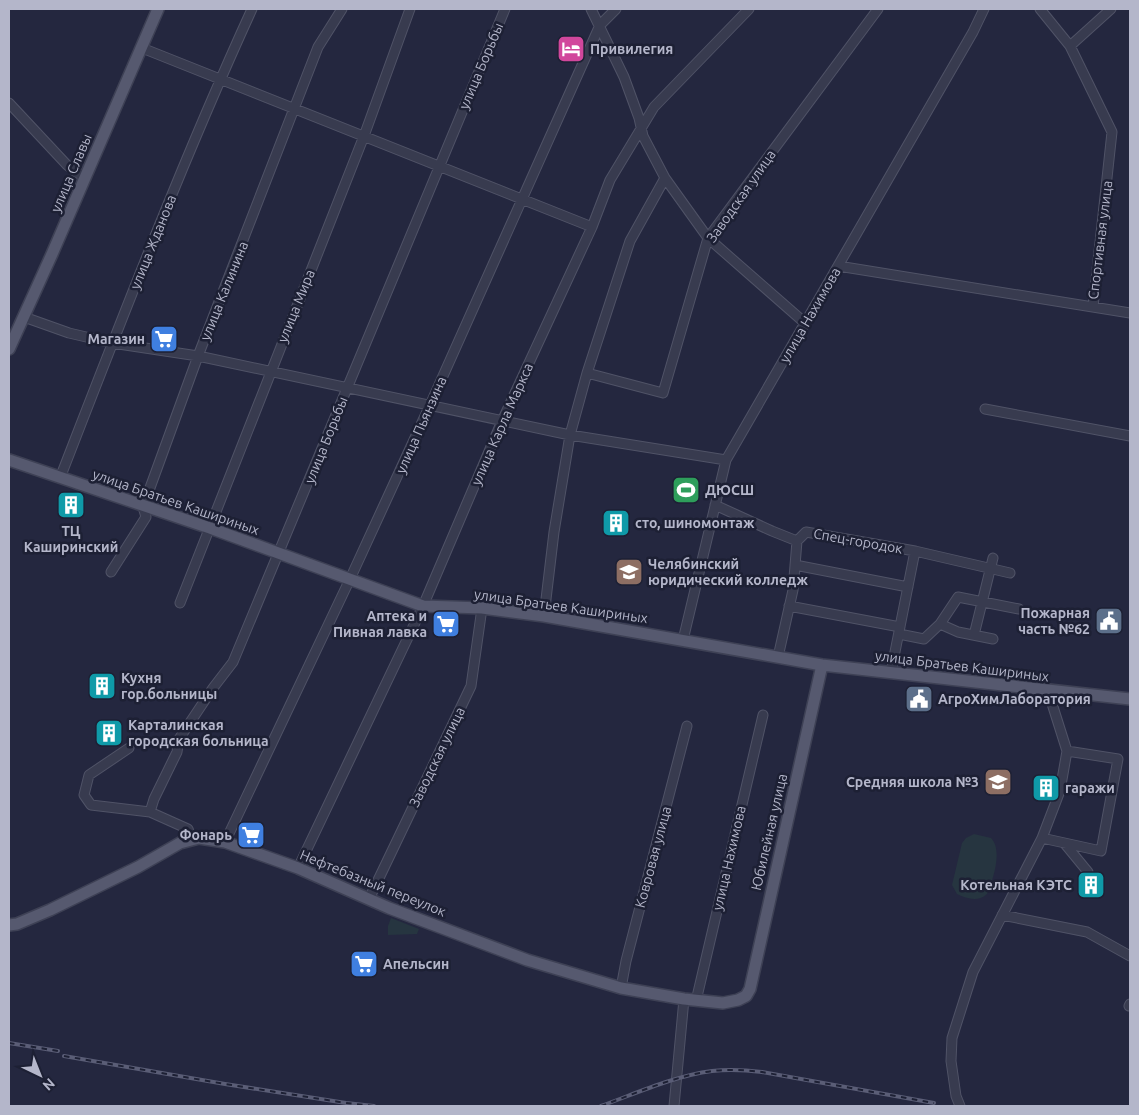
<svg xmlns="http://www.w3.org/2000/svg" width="1139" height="1115" font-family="Ubuntu,sans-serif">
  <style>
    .green { fill: #263540 }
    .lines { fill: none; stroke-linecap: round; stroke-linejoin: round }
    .minor-casing { stroke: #505367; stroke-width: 11 }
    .major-casing { stroke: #3e4155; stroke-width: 14 }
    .minor { stroke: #383b4f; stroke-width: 9 }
    .major { stroke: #56596f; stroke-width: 11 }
    .rail-casing { stroke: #5a5d76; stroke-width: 4 }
    .rail { stroke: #1d2034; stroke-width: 2; stroke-dasharray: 5.5; stroke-linecap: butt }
    .labels { text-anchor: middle; stroke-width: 5; stroke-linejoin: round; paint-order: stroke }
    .poi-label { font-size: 14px; font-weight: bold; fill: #b4b6ca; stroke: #1d2034; text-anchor: start }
    .street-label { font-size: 14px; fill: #b4b6ca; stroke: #1d2034 }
  </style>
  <rect width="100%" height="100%" fill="#24273f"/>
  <path class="green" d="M974 834 991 838C1003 850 993 880 987 894 979 902 967 899 957 894L952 885 962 843 966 838Z
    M391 918 419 929 417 934 388 935V926Z"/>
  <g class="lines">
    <defs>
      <path id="minor" d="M591 9 624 77 639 118 643 136 665 178 708 238 805 323
        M1040 9 1070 46 1112 132 1093 307
        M1070 46 1111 9
        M142 48 592 227
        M9 103 67 165 77 173 86 176
        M838 266 1130 313
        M24 317 69 333 112 343 198 356 570 435 726 460
        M587 373 663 393 708 238 878 9
        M985 409 1130 436
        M60 478C121 321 182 162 252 9
        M715 505 772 531 797 541 806 532 915 551 1010 573
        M795 565 908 587
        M111 572 146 517 143 507 198 356 318 47 342 9
        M180 603 364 136 410 9
        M789 606 900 627
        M544 616 554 532 570 435 587 373 630 241 665 178
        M940 624 958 632 993 639
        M899 634 924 639 940 624 958 597 1019 609
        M974 635 993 558
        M683 640 726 460 973 32 984 9
        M778 657 793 590 797 541
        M891 672 915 551
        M129 748 89 775 84 795 91 805 150 812
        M1042 838 1101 851 1118 759 1067 751
        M192 839 188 829 150 812 154 799 177 752 179 739 213 688 233 662 505 9
        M225 842 350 579 430 405 600 25 616 9
        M1065 844 1088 872
        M298 868 423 606 502 421 592 227 610 180 654 107 749 9
        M369 899 471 686 482 608
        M1002 915 1087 932 1130 956
        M621 988 626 961 687 726
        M696 1001 763 715
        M1129 1006 1130 1004
        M674 1106 684 999
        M960 1106 956 1096 951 1061 952 1038 973 972 1042 838 1060 791 1067 751 1048 691"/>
      <path id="major" d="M9 349 52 254 158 9
        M9 460 210 528 423 606 482 608 544 616 822 665 1130 699
        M9 925 17 924 50 910 138 867 180 843 199 838 225 842 298 868 389 908 527 960 621 988 684 999 723 1003 738 1000 746 996 750 989 822 665"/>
    </defs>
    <use href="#minor" class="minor-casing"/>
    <use href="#major" class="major-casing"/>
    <use href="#minor" class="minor"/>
    <use href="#major" class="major"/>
    <defs>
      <path id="rail" d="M9 1043 58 1051
        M64 1056 225 1084 346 1103 374 1106
        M601 1106C637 1093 674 1076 712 1071 729 1069 746 1070 762 1072L934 1103"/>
    </defs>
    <use href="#rail" class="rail-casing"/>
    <use href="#rail" class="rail"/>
  </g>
  <defs>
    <symbol id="hotel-square" viewBox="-11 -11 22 22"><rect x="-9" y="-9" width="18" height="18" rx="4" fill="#d1479c" stroke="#1d2034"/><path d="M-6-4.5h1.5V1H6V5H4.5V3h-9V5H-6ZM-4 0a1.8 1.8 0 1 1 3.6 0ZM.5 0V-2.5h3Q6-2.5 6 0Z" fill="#fff"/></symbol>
    <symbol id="supermarket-square" viewBox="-11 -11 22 22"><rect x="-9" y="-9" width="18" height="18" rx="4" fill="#3f7fe0" stroke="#1d2034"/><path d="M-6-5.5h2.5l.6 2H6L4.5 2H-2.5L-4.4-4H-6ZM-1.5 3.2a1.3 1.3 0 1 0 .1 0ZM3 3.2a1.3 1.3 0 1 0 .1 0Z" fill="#fff"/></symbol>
    <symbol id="stadium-square" viewBox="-11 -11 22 22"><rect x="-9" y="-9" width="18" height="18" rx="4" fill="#2e9e5b" stroke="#1d2034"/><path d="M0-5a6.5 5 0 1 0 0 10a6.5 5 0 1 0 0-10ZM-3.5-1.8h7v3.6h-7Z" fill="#fff"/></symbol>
    <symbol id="building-square" viewBox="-11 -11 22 22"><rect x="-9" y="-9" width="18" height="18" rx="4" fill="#0f9aa8" stroke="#1d2034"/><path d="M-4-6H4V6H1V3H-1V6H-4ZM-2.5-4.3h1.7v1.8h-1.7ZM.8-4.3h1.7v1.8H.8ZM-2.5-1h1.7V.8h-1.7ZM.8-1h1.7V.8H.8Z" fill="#fff"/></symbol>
    <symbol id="university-square" viewBox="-11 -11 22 22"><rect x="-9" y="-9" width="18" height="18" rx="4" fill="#8d6e63" stroke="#1d2034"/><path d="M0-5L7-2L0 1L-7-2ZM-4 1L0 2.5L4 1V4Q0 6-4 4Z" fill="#fff"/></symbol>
    <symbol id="civic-square" viewBox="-11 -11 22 22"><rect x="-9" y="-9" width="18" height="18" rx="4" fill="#5c6f8a" stroke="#1d2034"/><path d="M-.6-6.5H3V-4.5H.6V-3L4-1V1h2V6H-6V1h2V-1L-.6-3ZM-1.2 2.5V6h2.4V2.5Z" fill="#fff"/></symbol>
    <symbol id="school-square" viewBox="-11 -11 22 22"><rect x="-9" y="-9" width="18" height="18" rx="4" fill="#8d6e63" stroke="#1d2034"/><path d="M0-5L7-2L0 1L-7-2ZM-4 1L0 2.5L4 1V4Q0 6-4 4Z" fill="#fff"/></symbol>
  </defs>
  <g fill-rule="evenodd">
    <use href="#hotel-square" x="555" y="33" width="32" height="32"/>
    <use href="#supermarket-square" x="148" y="323" width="32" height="32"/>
    <use href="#stadium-square" x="670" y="474" width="32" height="32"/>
    <use href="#building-square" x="55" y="489" width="32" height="32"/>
    <use href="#building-square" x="600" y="507" width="32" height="32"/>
    <use href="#university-square" x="613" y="556" width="32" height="32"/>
    <use href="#civic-square" x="1093" y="605" width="32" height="32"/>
    <use href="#supermarket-square" x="430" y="608" width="32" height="32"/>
    <use href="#building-square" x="86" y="670" width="32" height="32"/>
    <use href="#civic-square" x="903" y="683" width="32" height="32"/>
    <use href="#building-square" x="93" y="717" width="32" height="32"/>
    <use href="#school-square" x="982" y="766" width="32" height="32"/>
    <use href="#building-square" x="1030" y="772" width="32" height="32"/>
    <use href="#supermarket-square" x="235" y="819" width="32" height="32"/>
    <use href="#building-square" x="1075" y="869" width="32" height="32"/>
    <use href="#supermarket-square" x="348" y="948" width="32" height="32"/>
  </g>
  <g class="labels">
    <g class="poi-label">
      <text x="590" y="54">Привилегия</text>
      <text x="145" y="344" text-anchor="end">Магазин</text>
      <text x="705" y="495">ДЮСШ</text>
      <text x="635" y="528">сто, шиномонтаж</text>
      <text x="71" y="536" text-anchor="middle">ТЦ<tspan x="71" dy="16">Каширинский</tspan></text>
      <text x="648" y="569">Челябинский<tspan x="648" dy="16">юридический колледж</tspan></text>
      <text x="1090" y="618" text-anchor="end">Пожарная<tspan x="1090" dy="16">часть №62</tspan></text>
      <text x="427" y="621" text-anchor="end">Аптека и<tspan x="427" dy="16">Пивная лавка</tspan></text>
      <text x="121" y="683">Кухня<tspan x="121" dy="16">гор.больницы</tspan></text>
      <text x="938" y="704">АгроХимЛаборатория</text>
      <text x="128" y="730">Карталинская<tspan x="128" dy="16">городская больница</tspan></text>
      <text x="979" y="787" text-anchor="end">Средняя школа №3</text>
      <text x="1065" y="793">гаражи</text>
      <text x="232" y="840" text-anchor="end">Фонарь</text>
      <text x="1072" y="890" text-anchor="end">Котельная КЭТС</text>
      <text x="383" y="969">Апельсин</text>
    </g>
    <g class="street-label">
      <text transform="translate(481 66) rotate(-67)" y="5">улица Борьбы</text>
      <text transform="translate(71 173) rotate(-67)" y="5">улица Славы</text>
      <text transform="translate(741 196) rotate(-55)" y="5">Заводская улица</text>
      <text transform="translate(1100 240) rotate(-83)" y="5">Спортивная улица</text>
      <text transform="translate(153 242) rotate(-68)" y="5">улица Жданова</text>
      <text transform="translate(224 291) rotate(-68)" y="5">улица Калинина</text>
      <text transform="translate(296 306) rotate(-68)" y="5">улица Мира</text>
      <text transform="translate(810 315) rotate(-60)" y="5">улица Нахимова</text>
      <text transform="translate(502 424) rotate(-66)" y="5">улица Карла Маркса</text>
      <text transform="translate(421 425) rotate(-66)" y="5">улица Пьянзина</text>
      <text transform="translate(326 440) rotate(-68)" y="5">улица Борьбы</text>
      <text transform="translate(176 502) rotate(19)" y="5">улица Братьев Кашириных</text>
      <text transform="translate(858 541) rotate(10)" y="5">Спец-городок</text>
      <text transform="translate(561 606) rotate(8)" y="5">улица Братьев Кашириных</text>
      <text transform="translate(962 666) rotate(7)" y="5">улица Братьев Кашириных</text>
      <text transform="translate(437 757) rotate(-64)" y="5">Заводская улица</text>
      <text transform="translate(769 832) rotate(-77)" y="5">Юбилейная улица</text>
      <text transform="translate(653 857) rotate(-75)" y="5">Ковровая улица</text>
      <text transform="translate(729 858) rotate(-77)" y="5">улица Нахимова</text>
      <text transform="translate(373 883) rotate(22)" y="5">Нефтебазный переулок</text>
    </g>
  </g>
  <rect width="1139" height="1115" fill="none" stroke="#b4b6ca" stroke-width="20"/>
  <g transform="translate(40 1075) rotate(137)" stroke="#1d2034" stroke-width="4" paint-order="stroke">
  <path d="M0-4L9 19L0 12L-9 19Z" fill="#b4b6ca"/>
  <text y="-8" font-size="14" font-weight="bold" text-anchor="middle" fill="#b4b6ca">N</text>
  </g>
</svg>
